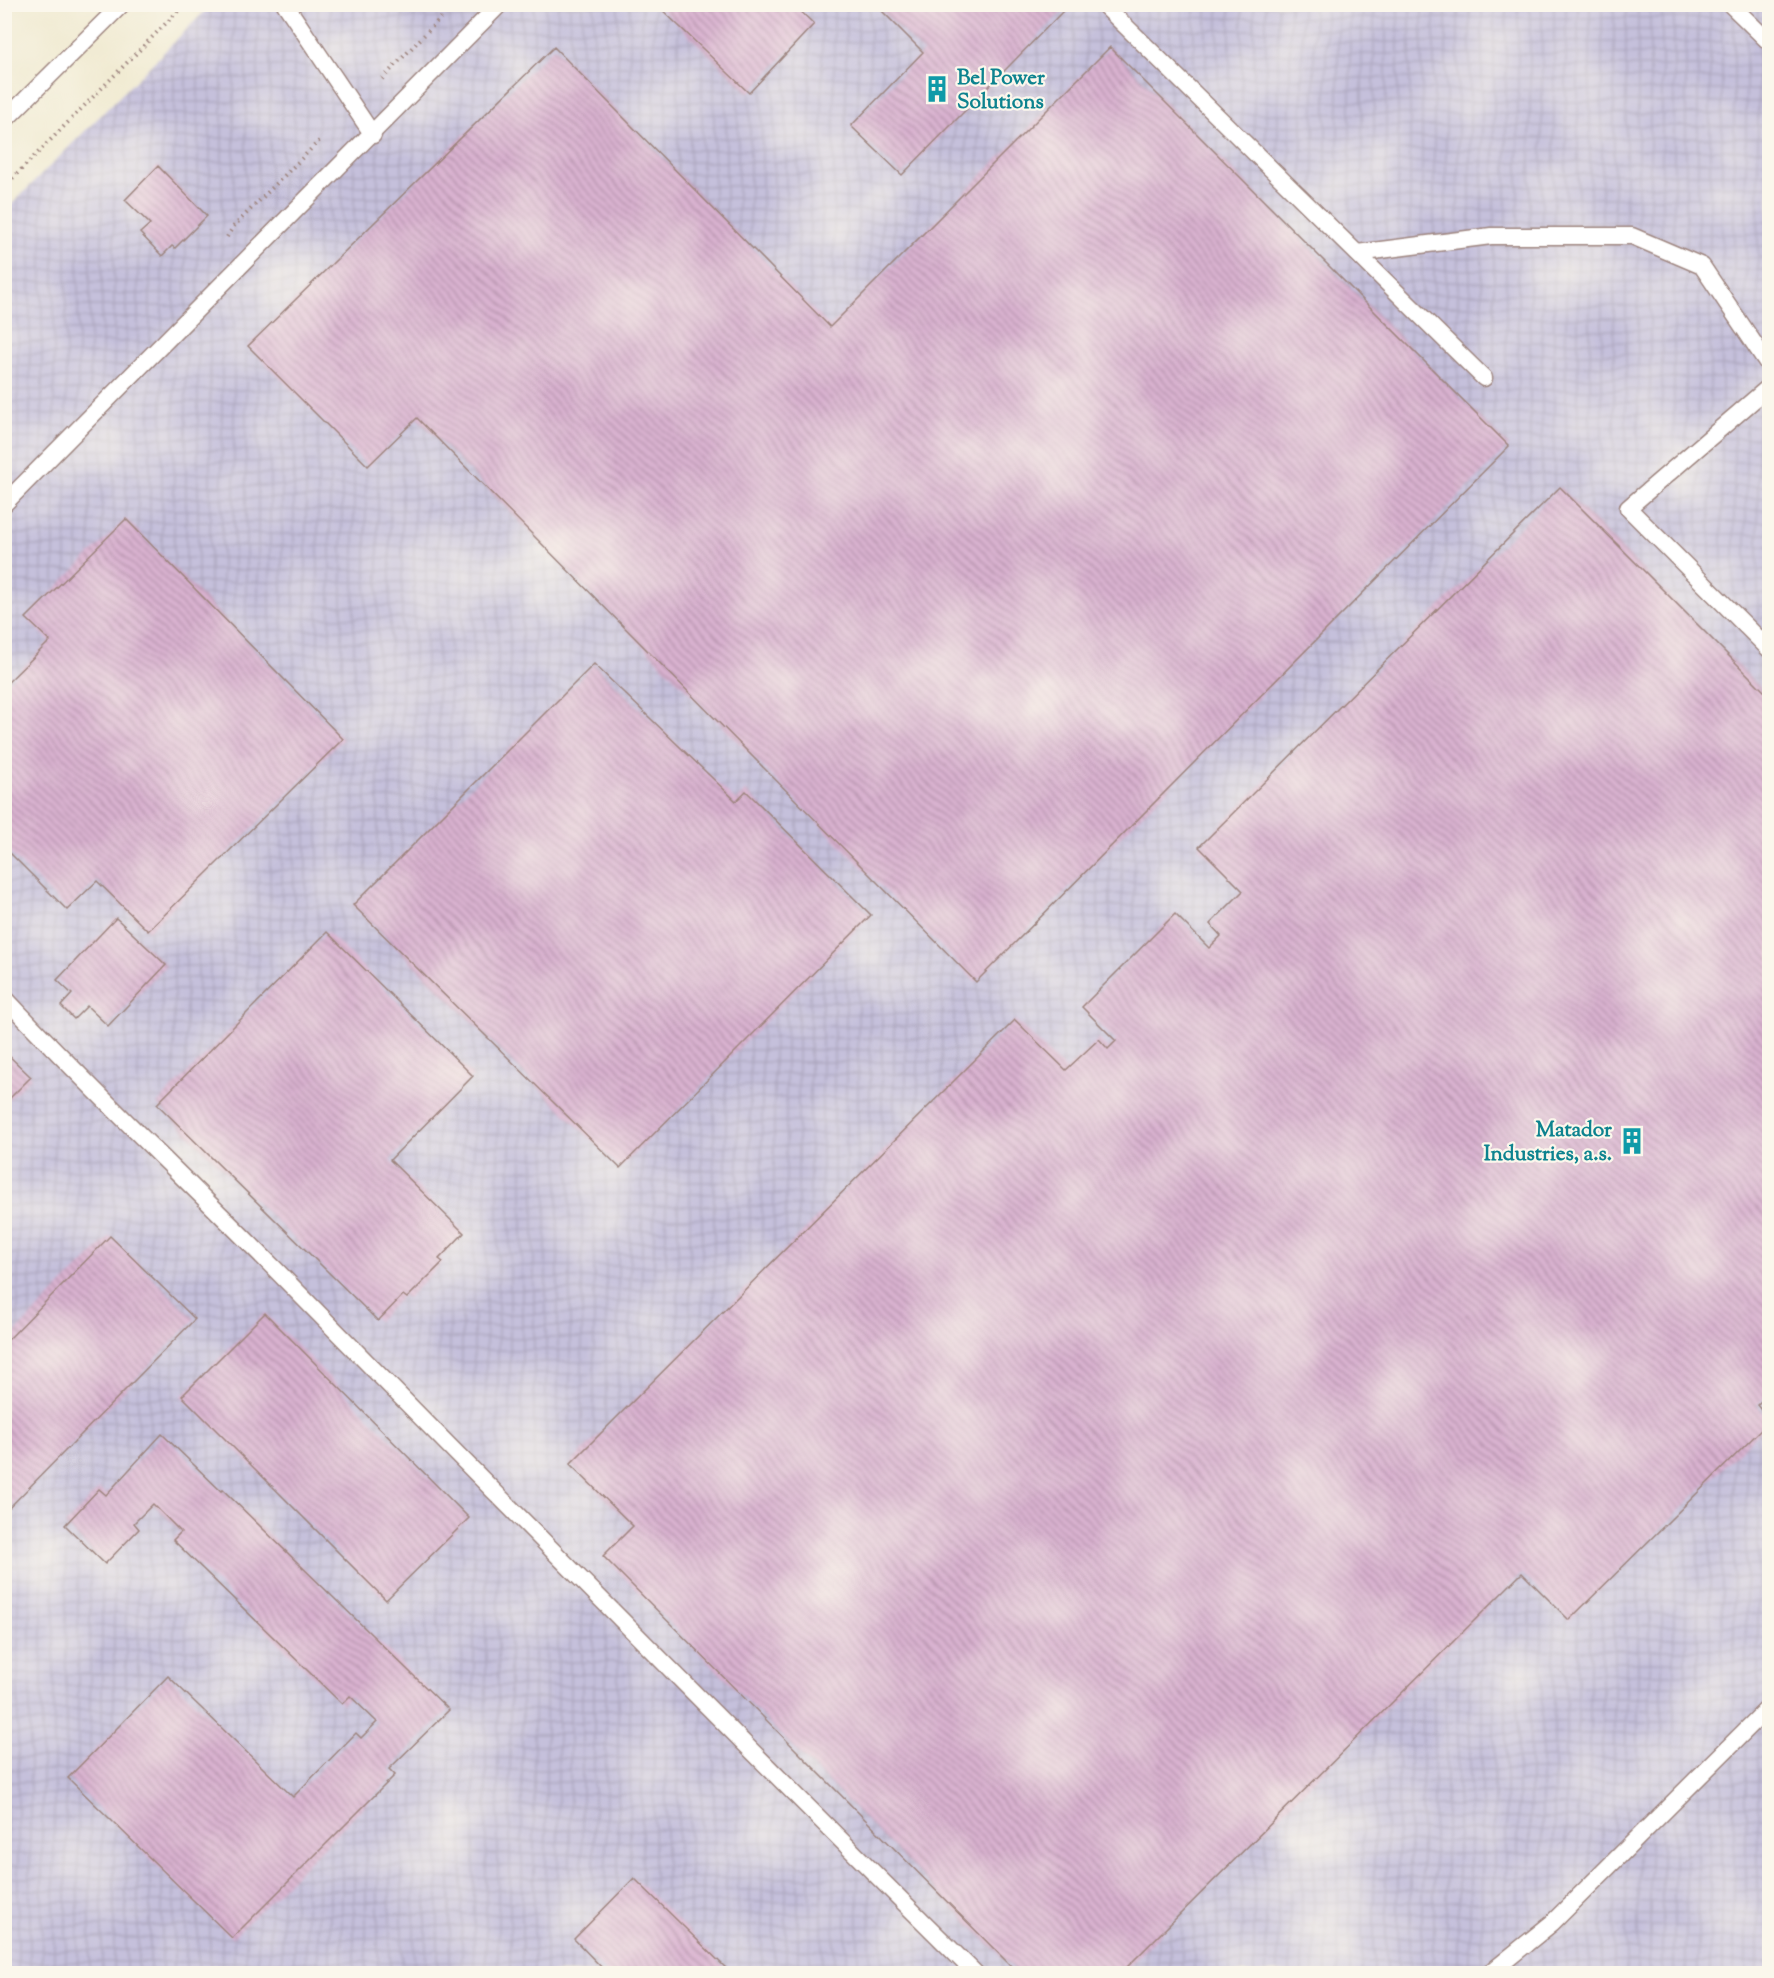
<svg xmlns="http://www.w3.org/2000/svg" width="1774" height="1978" font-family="'Sorts Mill Goudy',serif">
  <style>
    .industrial { fill: url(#industrial-grid) }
    .building { fill: url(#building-back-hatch) }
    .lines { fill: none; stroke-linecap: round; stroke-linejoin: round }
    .service-casing { stroke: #9e857f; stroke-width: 19 }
    .path { stroke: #9e857f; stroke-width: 4; stroke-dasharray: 1.5 4.5; stroke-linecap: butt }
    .service { stroke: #fff; stroke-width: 16 }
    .labels { text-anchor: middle; stroke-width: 4.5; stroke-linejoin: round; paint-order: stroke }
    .culture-label { font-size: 21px; font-weight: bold; fill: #0d838f; stroke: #fbf7ec; text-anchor: start }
  </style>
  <defs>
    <pattern id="industrial-grid" width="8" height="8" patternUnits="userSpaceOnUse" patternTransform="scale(1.5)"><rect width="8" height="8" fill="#c5c0db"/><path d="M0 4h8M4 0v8" fill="none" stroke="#aba5bc"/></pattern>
    <pattern id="building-back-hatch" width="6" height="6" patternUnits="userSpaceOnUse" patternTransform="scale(1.5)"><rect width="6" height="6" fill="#d9b2d0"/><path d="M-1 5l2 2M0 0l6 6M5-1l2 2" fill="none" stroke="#b290a9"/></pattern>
  </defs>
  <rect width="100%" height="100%" fill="#fbf7ec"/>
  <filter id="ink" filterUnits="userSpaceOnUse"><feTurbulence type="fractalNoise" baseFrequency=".0167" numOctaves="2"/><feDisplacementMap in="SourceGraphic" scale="12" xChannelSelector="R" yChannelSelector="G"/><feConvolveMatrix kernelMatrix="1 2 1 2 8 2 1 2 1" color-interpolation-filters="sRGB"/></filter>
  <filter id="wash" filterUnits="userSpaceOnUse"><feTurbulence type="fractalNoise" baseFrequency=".008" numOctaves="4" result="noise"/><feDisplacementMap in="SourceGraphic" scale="24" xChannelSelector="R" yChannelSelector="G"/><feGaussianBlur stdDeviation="1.35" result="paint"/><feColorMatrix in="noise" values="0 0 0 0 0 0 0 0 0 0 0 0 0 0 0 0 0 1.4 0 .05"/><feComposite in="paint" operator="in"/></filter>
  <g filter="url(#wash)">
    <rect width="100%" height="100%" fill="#f1ebd3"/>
    <path class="industrial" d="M211 5H1769V1973H5L4 212Z"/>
    <g id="blocks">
      <path class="building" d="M656 4H793L814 24 749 93Z
        M875 4H1058L1064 10 902 175 851 126 923 52Z
        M554 47 830 327 1110 47 1509 446 976 982 417 418 368 466 248 346Z
        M158 166 207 216 175 248 172 246 162 256 140 233 150 224 125 200Z
        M1560 487 1770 697V1392L1757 1405 1770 1421 1569 1620 1522 1573 1120 1974H1080L1074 1967 1067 1974H1019L603 1556 633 1526 570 1464 1015 1020 1066 1070 1099 1039 1108 1049 1116 1041 1082 1007 1175 914 1209 948 1221 936 1210 924 1243 891 1199 847Z
        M126 519 343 739 148 931 97 881 67 910 4 847V686L50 641 26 618Z
        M594 664 736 801 746 791 871 915 620 1168 353 905Z
        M116 918 166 965 108 1026 87 1006 74 1019 61 1006 72 994 57 980Z
        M327 932 473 1076 390 1160 464 1233 439 1259 443 1262 407 1298 403 1295 378 1321 157 1104Z
        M4 1051 31 1077 4 1104Z
        M110 1236 195 1319 5 1512V1343Z
        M265 1313 469 1518 386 1600 182 1396Z
        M162 1434 221 1491 223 1490 449 1710 389 1769 395 1775 232 1938 68 1778 168 1676 293 1797 356 1733 361 1738 377 1722 350 1696 342 1704 173 1540 181 1532 153 1504 134 1523 139 1529 105 1564 65 1525 99 1489 106 1495Z
        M634 1878 732 1974H608L574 1939Z"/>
    </g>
  </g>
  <g filter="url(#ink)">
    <use href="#blocks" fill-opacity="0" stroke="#9e857f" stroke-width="1.5"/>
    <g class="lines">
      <defs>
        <path id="service" d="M285 4 373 135
          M1103 4 1484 378
          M1730 4 1770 43
          M4 121 122 4
          M1357 253 1491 236H1632L1702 266 1770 367
          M1770 386 1628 508 1770 650
          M4 504 500 4
          M4 997C91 1090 184 1177 273 1267 506 1504 739 1740 976 1974
          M1489 1974 1552 1923 1770 1706"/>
      </defs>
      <use href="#service" class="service-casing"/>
      <path class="path" d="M382 79 454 4
        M4 187 185 4
        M227 237 234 226 322 138"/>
      <use href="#service" class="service"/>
    </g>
  </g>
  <defs>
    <symbol id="building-bare" viewBox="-9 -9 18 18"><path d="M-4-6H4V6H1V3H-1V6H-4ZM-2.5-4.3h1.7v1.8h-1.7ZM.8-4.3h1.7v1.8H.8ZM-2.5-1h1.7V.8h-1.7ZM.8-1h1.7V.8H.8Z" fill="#0f9aa8" stroke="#fbf7ec" stroke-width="2.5" paint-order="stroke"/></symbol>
  </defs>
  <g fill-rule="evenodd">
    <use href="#building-bare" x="918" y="70" width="38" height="38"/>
    <use href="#building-bare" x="1613" y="1122" width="38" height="38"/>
  </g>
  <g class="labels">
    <g class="culture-label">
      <text x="957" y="84">Bel Power<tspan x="957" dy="24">Solutions</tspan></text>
      <text x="1612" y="1136" text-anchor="end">Matador<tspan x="1612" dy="24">Industries, a.s.</tspan></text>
    </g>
  </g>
  <rect width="1774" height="1978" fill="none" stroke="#fbf7ec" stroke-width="24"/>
</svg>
